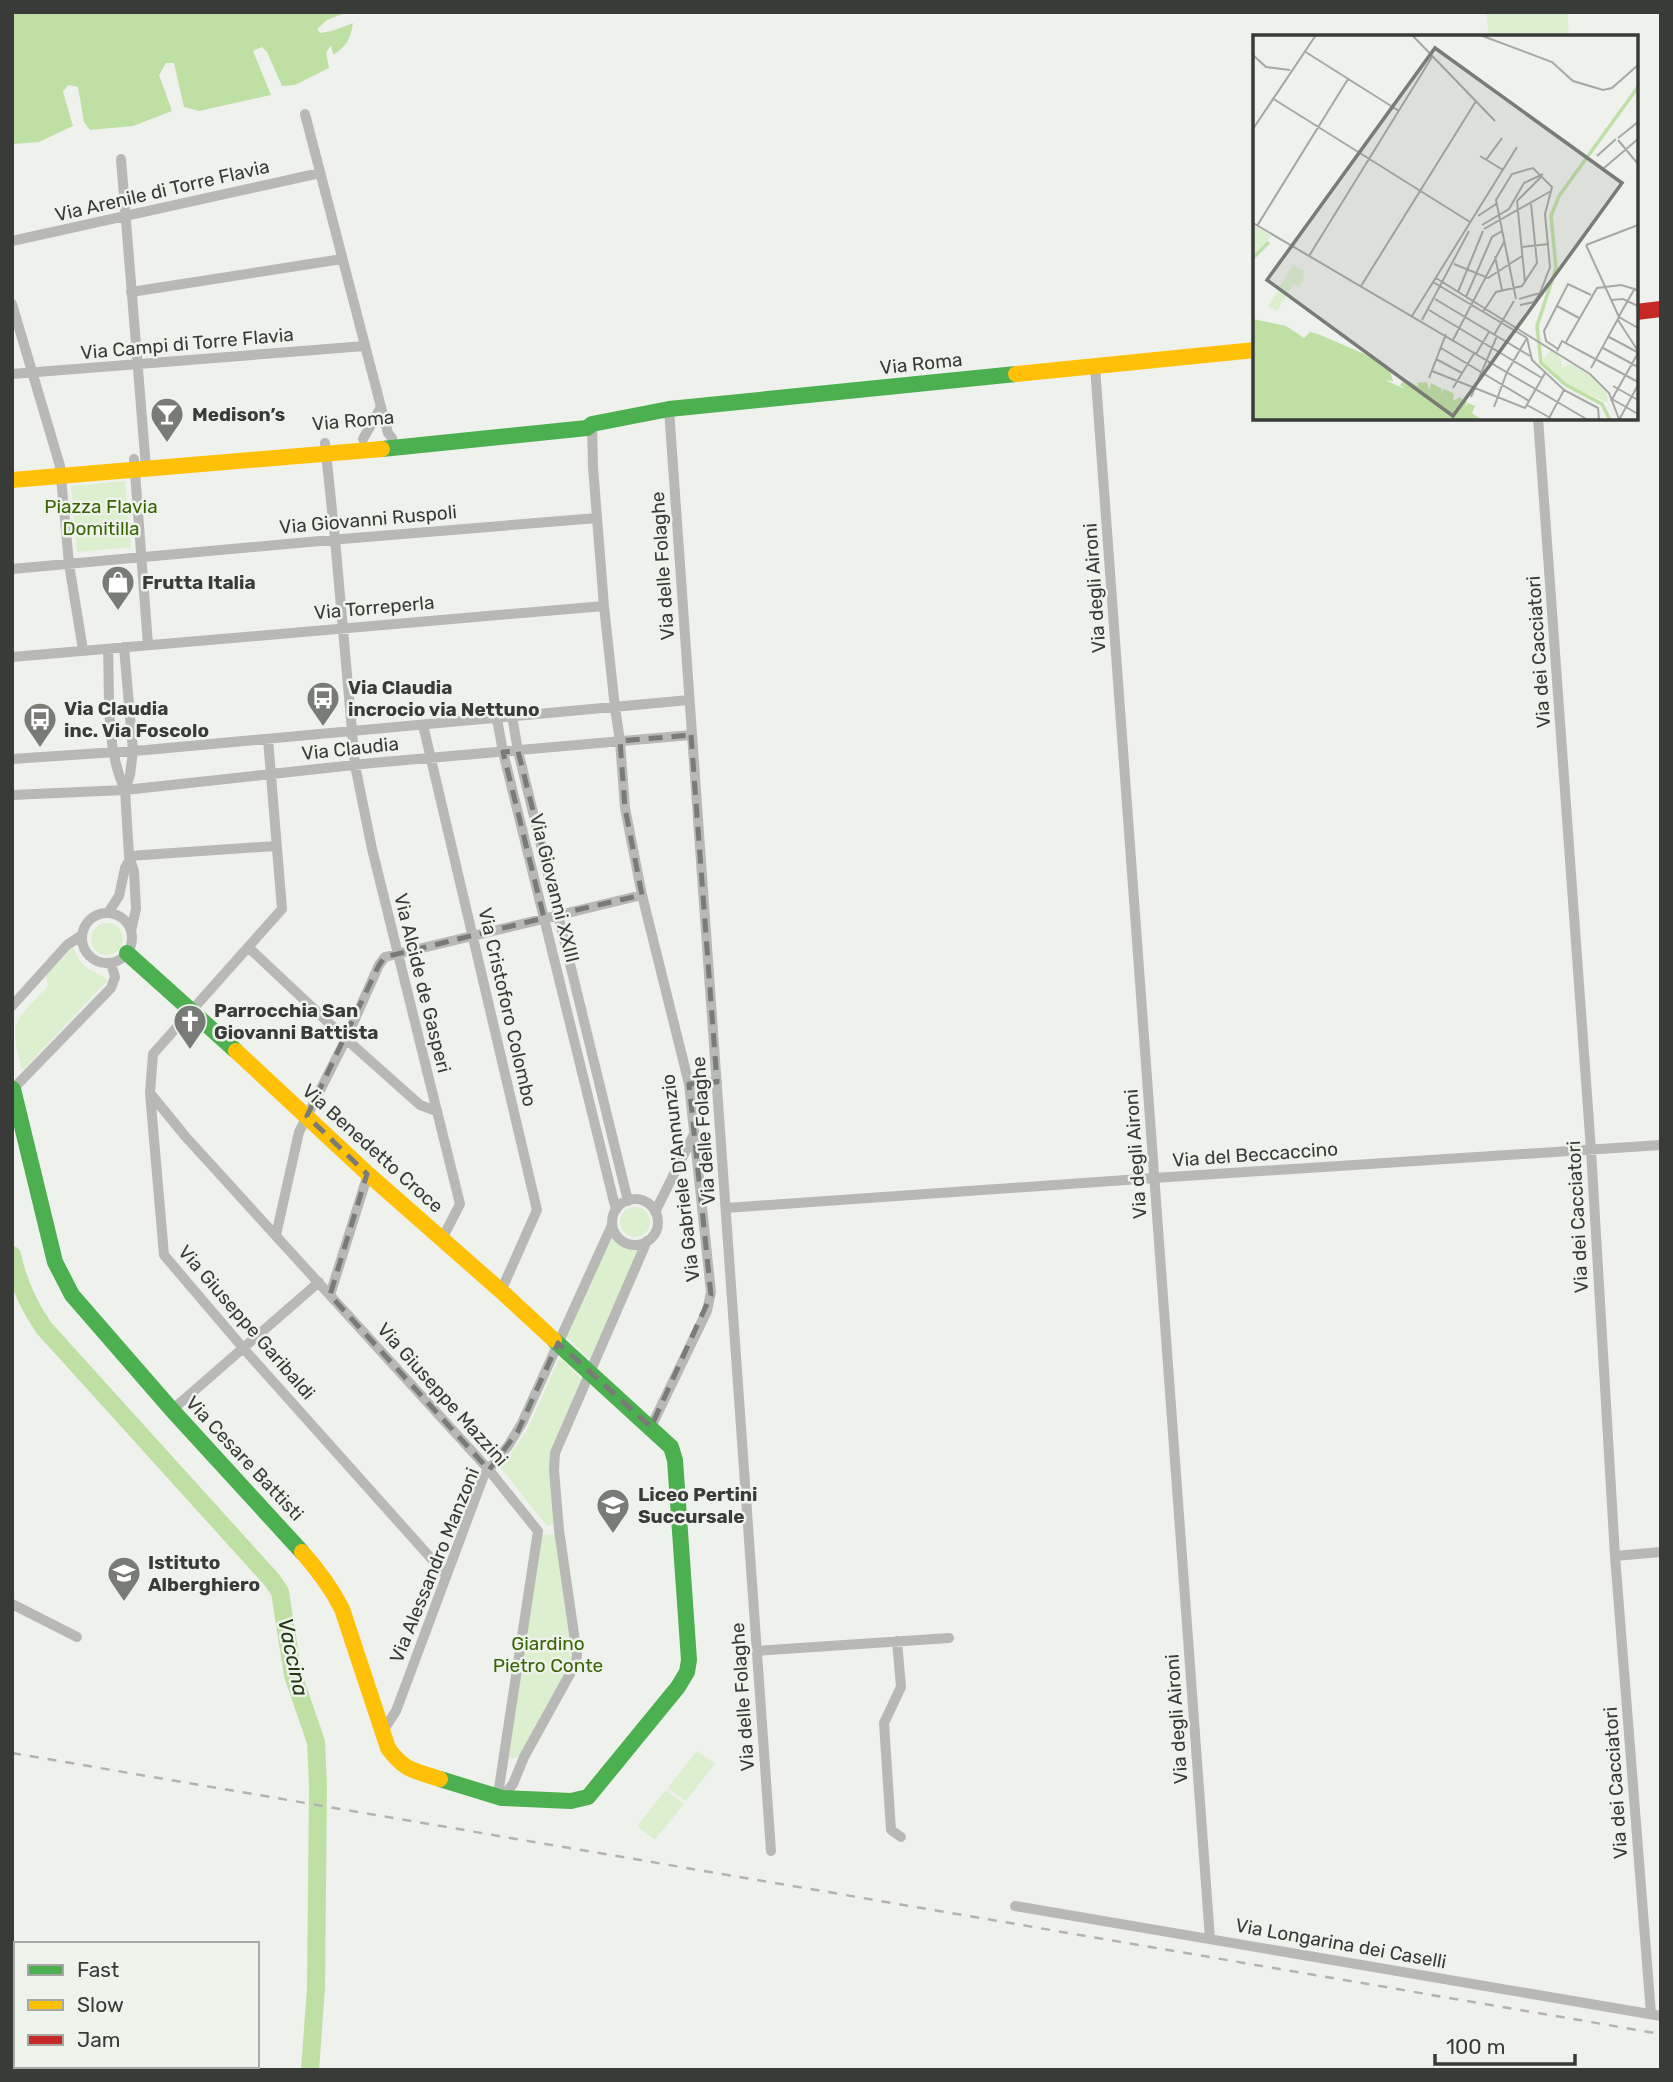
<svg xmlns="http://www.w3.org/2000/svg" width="1673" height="2082" font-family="Rubik,sans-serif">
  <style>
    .green { fill: #dcefce }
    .water { fill: #bfe0a4 }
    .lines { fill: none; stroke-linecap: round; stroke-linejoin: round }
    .river { stroke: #bfe0a4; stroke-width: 18 }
    .street { stroke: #b8b9b7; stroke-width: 10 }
    .fast { stroke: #4caf50; stroke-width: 16 }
    .slow { stroke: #ffc107; stroke-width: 16 }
    .jam { stroke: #c62828; stroke-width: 16 }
    .rail { stroke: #b2b3b2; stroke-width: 2.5; stroke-dasharray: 9 9; stroke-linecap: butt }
    .marked { fill: none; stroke: #797b77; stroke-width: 5; stroke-dasharray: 14 9; stroke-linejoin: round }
    .labels { text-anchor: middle; stroke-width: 5; stroke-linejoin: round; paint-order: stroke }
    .street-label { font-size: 19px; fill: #393b38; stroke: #eef3eb }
    .poi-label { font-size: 19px; font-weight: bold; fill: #393b38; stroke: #eef3eb; text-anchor: start }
    .park-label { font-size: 19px; fill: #3b6407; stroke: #eef3eb }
    .water-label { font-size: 21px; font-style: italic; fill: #253815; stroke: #eef3eb }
    .inset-river { fill: none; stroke: #bfe0a4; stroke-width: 3.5 }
    .inset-road { fill: none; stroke: #a6a8a5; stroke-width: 2 }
    .view { fill: #797b77; fill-opacity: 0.15; stroke: #797b77; stroke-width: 3.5 }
    .inset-edge { fill: none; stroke: #393b38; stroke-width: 3.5 }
  </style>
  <rect width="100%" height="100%" fill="#eff1ed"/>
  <path class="green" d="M1486 12H1567L1569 37H1489Z
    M125 481 131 547 77 552 71 486Z
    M91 939a16 16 0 1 1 32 0a16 16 0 1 1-32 0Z
    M73 947C77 957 81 966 92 971 99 975 102 974 107 981L22 1071C9 1019 13 1024 48 986L46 976Z
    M620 1222a15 15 0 1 1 30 0a15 15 0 1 1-30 0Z
    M612 1237C619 1246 627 1250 639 1248L591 1360 566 1337Z
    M560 1357 581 1379 551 1450 554 1524 547 1526 501 1468 527 1430Z
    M556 1534 572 1660 519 1756 513 1759 508 1756 541 1535Z
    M697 1751 715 1764 686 1801 668 1788Z
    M666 1790 684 1804 655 1840 637 1826Z"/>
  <path class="water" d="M12 12H347L327 20 317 29 320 33 332 31 353 23C351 38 347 45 335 54H333L331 45 326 53 329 68 295 85 282 86 267 52 262 47 253 51 271 95 199 111 184 107 174 63H166L159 75 172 111 133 126 90 130 84 122 78 87 68 85 63 92 73 126 39 142 12 144Z"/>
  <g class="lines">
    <path class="river" d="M12 1255C18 1283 28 1305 44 1328L272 1580 280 1592 293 1675 316 1742 318 1787 316 1988 310 2070"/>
    <path class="street" d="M305 114 381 407 388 433 392 438 393 447
      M121 159 146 468
      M12 241 320 173
      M131 292 342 259
      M12 304 60 466 69 564 83 650
      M1095 367 1210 1939
      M12 374 365 346
      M669 409 771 1851
      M1538 418 1591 1150 1615 1556 1651 2014
      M592 424 593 467 604 606 615 708 620 741 625 808 642 895 689 1084 711 1292 707 1311 651 1427
      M363 439 381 407
      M325 443 335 539 355 765 372 849 460 1204 442 1239
      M134 459 148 645
      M12 569 342 539 597 518
      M124 647 133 751 130 775 125 790 129 856 134 871 136 909 131 931
      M108 649C110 695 105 747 125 790
      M12 657 604 606
      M512 716 518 751 628 1201
      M497 719 503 752 616 1210
      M423 725 537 1210 501 1291
      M268 739 282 909 153 1054 150 1093 164 1255 244 1349 446 1575
      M12 759 146 750 689 700
      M12 795 125 790 372 763 691 735
      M129 856 276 846
      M108 913 119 896 125 868 130 859
      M82 938a25 25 0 1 1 50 0a25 25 0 1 1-50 0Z
      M248 947 346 1039 420 1105 436 1111
      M12 1006 67 945 82 935
      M689 1084 717 1082
      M12 1085 13 1089 111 988 115 977 111 963
      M150 1093 185 1136 489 1470 538 1531
      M612 1222a23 23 0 1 1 46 0a23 23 0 1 1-46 0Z
      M726 1208 1154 1178 1661 1145
      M655 1212 694 1134
      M276 1235 299 1132 346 1039 379 965 385 957 642 895
      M330 1295 368 1174
      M172 1410 319 1282
      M1615 1556 1661 1552
      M12 1604 77 1637
      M897 1641 901 1687 884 1723 891 1830 901 1837
      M756 1651 949 1638
      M383 1731 396 1711 484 1475 508 1446 522 1423 612 1225
      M502 1798 513 1784 524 1757 576 1663 577 1655 559 1530 554 1470 555 1453 647 1241
      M502 1798 499 1788 538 1531
      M1015 1906 1661 2016"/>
    <path class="fast" d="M382 449 587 428 592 424 669 409 1016 374
      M127 953 236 1051
      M13 1089 55 1262 72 1295 172 1410 302 1552
      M440 1779 502 1798 571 1801 588 1797 678 1687 687 1672 689 1660 675 1460 671 1447 554 1340"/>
    <path class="slow" d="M1016 374 1255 350
      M12 480 382 449
      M236 1051 368 1174 501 1291 554 1340
      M302 1552C318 1570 331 1587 342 1609L388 1748C404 1771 416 1771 440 1779"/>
    <path class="jam" d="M1636 312 1661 309"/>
    <path class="rail" d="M12 1753 1661 2034"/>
  </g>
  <path class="marked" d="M691 735 717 1082 689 1084 711 1295 651 1427 558 1343 518 1431 489 1470 330 1295 367 1174 307 1116 379 965 385 957 544 918 503 752 518 751 559 914 642 895 625 808 620 741Z"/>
  <defs>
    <symbol id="bar-pin" viewBox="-11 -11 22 30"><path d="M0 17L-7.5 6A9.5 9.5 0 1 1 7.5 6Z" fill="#797b77" stroke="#eef3eb"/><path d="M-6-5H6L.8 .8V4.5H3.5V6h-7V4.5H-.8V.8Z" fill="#fff"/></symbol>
    <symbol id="shop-pin" viewBox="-11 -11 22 30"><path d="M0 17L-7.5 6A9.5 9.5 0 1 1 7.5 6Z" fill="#797b77" stroke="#eef3eb"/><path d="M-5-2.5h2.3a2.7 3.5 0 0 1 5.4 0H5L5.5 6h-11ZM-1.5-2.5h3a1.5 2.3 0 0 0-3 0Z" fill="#fff"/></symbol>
    <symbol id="bus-pin" viewBox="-11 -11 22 30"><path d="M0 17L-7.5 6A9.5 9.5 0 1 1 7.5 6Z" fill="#797b77" stroke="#eef3eb"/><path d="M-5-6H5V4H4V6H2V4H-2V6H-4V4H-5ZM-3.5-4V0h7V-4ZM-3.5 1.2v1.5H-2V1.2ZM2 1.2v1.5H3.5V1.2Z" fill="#fff"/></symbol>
    <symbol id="church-pin" viewBox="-11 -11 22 30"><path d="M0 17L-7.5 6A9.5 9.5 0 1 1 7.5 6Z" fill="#797b77" stroke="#eef3eb"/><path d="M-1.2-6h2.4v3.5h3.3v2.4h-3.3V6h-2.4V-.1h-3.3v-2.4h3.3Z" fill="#fff"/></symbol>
    <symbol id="university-pin" viewBox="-11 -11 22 30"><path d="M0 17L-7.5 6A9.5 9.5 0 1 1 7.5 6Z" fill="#797b77" stroke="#eef3eb"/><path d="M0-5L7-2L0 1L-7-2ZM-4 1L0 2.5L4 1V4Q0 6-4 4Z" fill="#fff"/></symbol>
    <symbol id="school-pin" viewBox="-11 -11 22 30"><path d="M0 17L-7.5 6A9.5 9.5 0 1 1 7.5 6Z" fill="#797b77" stroke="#eef3eb"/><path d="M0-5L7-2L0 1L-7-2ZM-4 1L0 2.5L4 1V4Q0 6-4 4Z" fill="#fff"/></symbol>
  </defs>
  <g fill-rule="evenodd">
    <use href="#bar-pin" x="148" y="395" width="38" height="52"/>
    <use href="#shop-pin" x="99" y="563" width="38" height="52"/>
    <use href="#bus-pin" x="304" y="679" width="38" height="52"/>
    <use href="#bus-pin" x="21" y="700" width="38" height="52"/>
    <use href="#church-pin" x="171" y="1002" width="38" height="52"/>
    <use href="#university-pin" x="594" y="1486" width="38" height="52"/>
    <use href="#school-pin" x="105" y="1554" width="38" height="52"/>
  </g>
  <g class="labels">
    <g class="street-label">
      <text transform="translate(162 190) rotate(-13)" y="7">Via Arenile di Torre Flavia</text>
      <text transform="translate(187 343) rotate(-5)" y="7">Via Campi di Torre Flavia</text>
      <text transform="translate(921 363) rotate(-6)" y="7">Via Roma</text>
      <text transform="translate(353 420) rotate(-5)" y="7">Via Roma</text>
      <text transform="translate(368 519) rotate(-5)" y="7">Via Giovanni Ruspoli</text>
      <text transform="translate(662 566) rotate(-94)" y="7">Via delle Folaghe</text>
      <text transform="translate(1094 588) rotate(-94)" y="7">Via degli Aironi</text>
      <text transform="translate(374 607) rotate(-5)" y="7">Via Torreperla</text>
      <text transform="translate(1538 652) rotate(-94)" y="7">Via dei Cacciatori</text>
      <text transform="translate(350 748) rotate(-6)" y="7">Via Claudia</text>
      <text transform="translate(555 888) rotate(76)" y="7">Via Giovanni XXIII</text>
      <text transform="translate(423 983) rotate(76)" y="7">Via Alcide de Gasperi</text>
      <text transform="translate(508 1007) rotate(77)" y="7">Via Cristoforo Colombo</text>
      <text transform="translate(703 1131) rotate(-94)" y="7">Via delle Folaghe</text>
      <text transform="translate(373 1148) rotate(42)" y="7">Via Benedetto Croce</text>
      <text transform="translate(1135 1154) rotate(-94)" y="7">Via degli Aironi</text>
      <text transform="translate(1255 1154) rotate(-4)" y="7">Via del Beccaccino</text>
      <text transform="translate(680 1178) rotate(-97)" y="7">Via Gabriele D'Annunzio</text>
      <text transform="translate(1577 1217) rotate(-93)" y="7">Via dei Cacciatori</text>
      <text transform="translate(247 1322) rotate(49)" y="7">Via Giuseppe Garibaldi</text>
      <text transform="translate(443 1394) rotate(48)" y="7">Via Giuseppe Mazzini</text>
      <text transform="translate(245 1458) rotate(47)" y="7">Via Cesare Battisti</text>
      <text transform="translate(434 1565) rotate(-68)" y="7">Via Alessandro Manzoni</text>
      <text transform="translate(742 1697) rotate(-94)" y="7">Via delle Folaghe</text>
      <text transform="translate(1176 1719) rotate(-94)" y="7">Via degli Aironi</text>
      <text transform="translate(1615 1783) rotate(-94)" y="7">Via dei Cacciatori</text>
      <text transform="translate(1341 1943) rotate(10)" y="7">Via Longarina dei Caselli</text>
    </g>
    <g class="poi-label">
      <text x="192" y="421">Medison’s</text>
      <text x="142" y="589">Frutta Italia</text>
      <text x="348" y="694">Via Claudia<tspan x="348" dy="22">incrocio via Nettuno</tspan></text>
      <text x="64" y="715">Via Claudia<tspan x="64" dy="22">inc. Via Foscolo</tspan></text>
      <text x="214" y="1017">Parrocchia San<tspan x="214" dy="22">Giovanni Battista</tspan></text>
      <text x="638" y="1501">Liceo Pertini<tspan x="638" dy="22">Succursale</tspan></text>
      <text x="148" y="1569">Istituto<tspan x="148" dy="22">Alberghiero</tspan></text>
    </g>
    <g class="park-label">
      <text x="101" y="513">Piazza Flavia<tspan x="101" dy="22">Domitilla</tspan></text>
      <text x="548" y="1650">Giardino<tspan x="548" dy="22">Pietro Conte</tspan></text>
    </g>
    <g class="water-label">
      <text transform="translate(293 1657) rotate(78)" y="7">Vaccina</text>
    </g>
  </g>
  <g transform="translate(1253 35)">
    <rect width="385" height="385" fill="#eff1ed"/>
    <path d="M0 190 18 201 0 221ZM40 230 51 236 50 245 46 252 41 249 24 276 15 271ZM298 315 307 322 309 333 318 329 339 342 354 358 355 368 317 351 293 331 289 326Z" fill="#dcefce"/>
    <path d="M0 284 33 291 51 303 57 297 65 299 109 318 136 333 140 346 132 345 152 354 147 350 152 344 166 352 164 348 174 347 176 355 178 348 184 351 189 354 187 360 190 354 196 356 201 359 200 366 207 362 214 367 212 373 215 368 222 371 219 378 229 385H0Z" fill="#bfe0a4"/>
    <path class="inset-river" d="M0 223 16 207M357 385 349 369 313 350 288 328 284 291 303 233 298 181 306 161 385 52"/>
    <path class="inset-road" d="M159 0 242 86M227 0 299 27 320 46 350 55 359 53 385 30M51 16 146 76M0 20 13 32 37 35M19 63 217 187M0 94 63 0M365 103 385 87M365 105 385 129M227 121 250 135M344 121 363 104M233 125 249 103M351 133 385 104M264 166 272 247M264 166 288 142M225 181 243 169M0 188 335 385M229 190 256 174 271 148 290 139M4 191 95 44M231 194 298 156M333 210 366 282 385 293M333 210 385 190M269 212 296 209M56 221 179 22M242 221 249 255M201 229 235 243 269 221M183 243 337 339 356 358 366 384M180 247 274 303M108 251 223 66M205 257 230 196M213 262 239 202 249 196M182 264 277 321M263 264 243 165 259 139 280 133 299 152 292 179 297 232 287 258M266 264 287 258 281 267 267 270M358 265 370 264 385 271M304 271 326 283M176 275 289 343M230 277 243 257 269 251 284 228 278 169M159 281 264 112M366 281 382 253M169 285 216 196M365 285 385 316M241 300 261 266M356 302 384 317M274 303 279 325 311 355 345 373 346 385M200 305 251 207M313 307 344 253 368 250 385 255M188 313 276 366M350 313 385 332M305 314 293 306 291 296 315 249 338 260M304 316 309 306 385 347M223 319 236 297M183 324 209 338M338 333 366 282M179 336 272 373 292 338M176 343 193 299M360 351 385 365M200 353 222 317M218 362 244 301M359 364 385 379M358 366 385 318M274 370 301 385M241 372 254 337 274 303M295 385 311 355M366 385 385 350"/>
    <path class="view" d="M182 13 369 148 200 381 14 245Z"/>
    <rect width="385" height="385" class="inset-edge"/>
  </g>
  <rect width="1673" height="2082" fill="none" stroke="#393b38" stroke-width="28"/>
  <rect x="14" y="1942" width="245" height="126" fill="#eef3eb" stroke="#a6a9a3" stroke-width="2"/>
  <rect x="28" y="1965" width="35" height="10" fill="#4caf50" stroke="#a6a9a3" stroke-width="2"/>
  <text x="77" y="1977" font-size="21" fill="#393b38">Fast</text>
  <rect x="28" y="2000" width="35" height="10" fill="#ffc107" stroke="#a6a9a3" stroke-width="2"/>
  <text x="77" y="2012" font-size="21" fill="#393b38">Slow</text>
  <rect x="28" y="2035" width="35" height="10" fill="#c62828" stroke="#a6a9a3" stroke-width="2"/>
  <text x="77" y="2047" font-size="21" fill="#393b38">Jam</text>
  <path d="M1435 2054v10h140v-10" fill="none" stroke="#393b38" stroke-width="3.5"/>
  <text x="1446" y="2054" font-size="21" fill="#393b38" stroke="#eef3eb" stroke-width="5" paint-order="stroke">100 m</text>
</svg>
